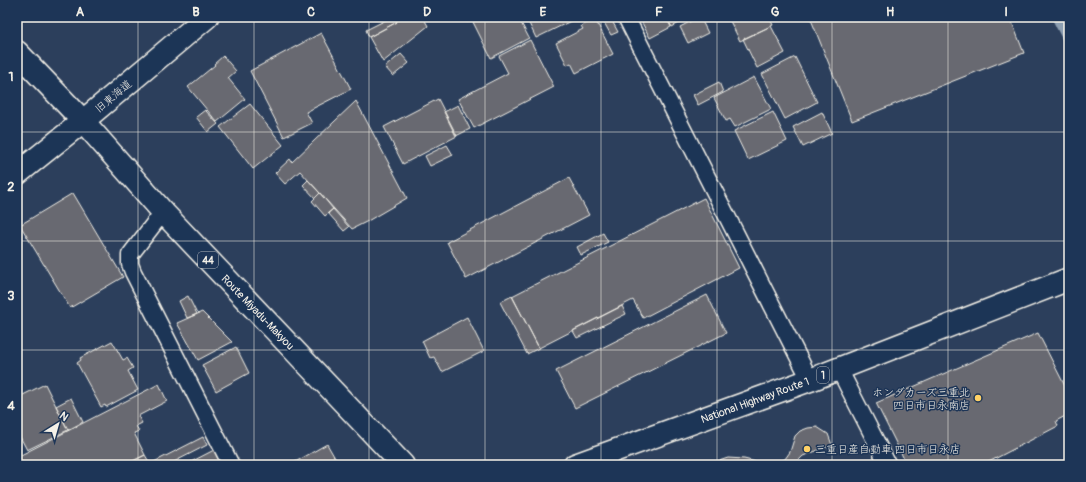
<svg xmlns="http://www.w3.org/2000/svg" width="1086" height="482" font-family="Pangolin,'Klee One',sans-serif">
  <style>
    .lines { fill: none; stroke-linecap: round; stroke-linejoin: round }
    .stream { stroke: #8d9fb2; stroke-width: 9 }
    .building { fill: #686971; stroke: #f4f1e8 }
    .lane-casing { stroke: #f4f1e8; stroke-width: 19 }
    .street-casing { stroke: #f4f1e8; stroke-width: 25 }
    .primary-casing { stroke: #f4f1e8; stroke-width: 25 }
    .highway-casing { stroke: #f4f1e8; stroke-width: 25 }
    .lane { stroke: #1d3557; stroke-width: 16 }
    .street { stroke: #1d3557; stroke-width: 22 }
    .primary { stroke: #1d3557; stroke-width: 22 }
    .highway { stroke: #1d3557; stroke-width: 22 }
    .grid { fill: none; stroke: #f4f1e8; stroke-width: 1; stroke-opacity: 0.55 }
    .poi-dot { fill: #ffd166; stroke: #1d3557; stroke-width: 1.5 }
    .labels { text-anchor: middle; stroke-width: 3; stroke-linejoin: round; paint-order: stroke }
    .shield { fill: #1d3557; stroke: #b4b9bc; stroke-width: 1 }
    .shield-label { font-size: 10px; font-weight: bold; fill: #f4f1e8 }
    .street-label { font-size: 11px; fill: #f4f1e8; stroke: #1d3557 }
    .poi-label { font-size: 11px; fill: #f4f1e8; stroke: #1d3557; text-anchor: end }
    .neatline { fill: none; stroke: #f4f1e8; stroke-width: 1.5 }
    .grid-label { font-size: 13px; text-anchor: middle; font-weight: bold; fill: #f4f1e8 }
  </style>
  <rect width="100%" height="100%" fill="#2c3f5c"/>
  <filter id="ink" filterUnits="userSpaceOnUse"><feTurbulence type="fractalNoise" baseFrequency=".025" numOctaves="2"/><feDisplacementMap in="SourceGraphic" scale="8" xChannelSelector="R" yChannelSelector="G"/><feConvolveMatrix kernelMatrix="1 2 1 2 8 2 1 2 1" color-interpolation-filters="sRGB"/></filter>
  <g filter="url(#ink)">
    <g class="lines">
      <path class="stream" d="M1056 17 1069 43"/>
    </g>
    <path class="building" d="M387 17H394L397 22 369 37 366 30 388 19Z
      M394 17H423L428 26 383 62 369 37 397 22Z
      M465 17H518L529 38 491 58 472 20 467 22Z
      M526 17H579L536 38Z
      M601 17H610L618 32 611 35Z
      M639 17H666L671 27 650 38Z
      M666 17H676L679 23 672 27Z
      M699 17H700L708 33 688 43 680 27Z
      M728 17H773L774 18 770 19 773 25 740 41Z
      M810 17H1010L1024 53 852 121Z
      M595 19 613 54 576 73 571 63 567 65 556 43 583 29 581 26Z
      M771 26 785 53 757 68 743 39Z
      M321 33 351 89 306 112 312 123 284 137 250 71Z
      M530 40 554 87 474 128 458 99 508 73 499 56Z
      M401 54 409 63 393 76 385 67Z
      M223 56 236 71 228 78 245 99 217 122 188 87 215 65 214 64Z
      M795 57 817 102 785 119 762 74Z
      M754 77 771 109 735 127 730 119 726 121 714 98Z
      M719 82 723 92 698 105 693 95Z
      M438 99 457 136 403 164 384 127Z
      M356 101 407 198 366 222 352 229 300 171 285 184 275 173 290 159 292 162Z
      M250 104 283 145 253 169 220 127Z
      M458 105 470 129 456 136 444 112Z
      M205 110 218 124 208 132 196 117Z
      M773 112 787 141 748 160 734 131Z
      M822 112 832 133 803 147 793 127Z
      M447 145 453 155 430 166 425 156Z
      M569 178 589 215 466 279 447 242Z
      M308 180 320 193 315 198 303 185Z
      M73 193 123 277 70 308 20 225Z
      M320 193 333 209 325 216 312 201Z
      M704 198 739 268 643 318 633 300 539 348 512 296Z
      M333 209 349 227 344 231 328 213Z
      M603 233 608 242 581 255 577 247Z
      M707 295 726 333 575 408 556 371Z
      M188 296 197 314 187 318 179 301Z
      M512 296 539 348 527 354 500 302Z
      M622 306 626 314 577 338 573 331Z
      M202 312 232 342 198 360 177 323Z
      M467 317 484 351 442 372 434 357 430 358 422 341Z
      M1038 333 1069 394V414L1056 421 1058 426 983 465H907L876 403Z
      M112 341 123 360 127 358 133 368 128 371 138 390 106 407 105 405 101 407 77 363 81 360 80 358Z
      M236 347 249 373 216 391 202 365Z
      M45 384 68 430 27 450 17 431V398Z
      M159 384 167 401 138 416 142 423 136 426 139 431 134 433 145 455 125 465H17V457Z
      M71 398 83 422 68 430 56 406Z
      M817 427 828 434 832 445 803 456 794 465H770L778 463 785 459 790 452 795 436 800 431 808 428Z
      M203 437 207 445 168 465H153L152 463Z
      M327 444 339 465H290Z
      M214 450 221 465H185Z
      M145 455 151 465H125Z
      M728 458 744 459 756 462 760 465H707Z"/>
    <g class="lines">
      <defs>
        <path id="lane" d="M626 17 810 380
          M163 212 130 255V264L133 272 231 465
          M839 369 888 465"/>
        <path id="street" d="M17 174 83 121 207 17"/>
        <path id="primary" d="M17 52 83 121 163 212 403 465"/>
        <path id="highway" d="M575 465 810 380 1069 279"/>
      </defs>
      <use href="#lane" class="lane-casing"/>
      <use href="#street" class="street-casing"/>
      <use href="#primary" class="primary-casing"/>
      <use href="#highway" class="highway-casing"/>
      <use href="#lane" class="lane"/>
      <use href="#street" class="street"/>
      <use href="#primary" class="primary"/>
      <use href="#highway" class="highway"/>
    </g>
  </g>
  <path class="grid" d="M138 17V465M254 17V465M369 17V465M485 17V465M601 17V465M717 17V465M832 17V465M948 17V465M17 132H1069M17 241H1069M17 350H1069"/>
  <g class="poi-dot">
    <circle cx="978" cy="398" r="4"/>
    <circle cx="807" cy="449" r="4"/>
  </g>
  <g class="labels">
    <g class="shield">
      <rect x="198" y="252" width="20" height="16" rx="3"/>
      <rect x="817" y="367" width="12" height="16" rx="3"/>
    </g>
    <g class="shield-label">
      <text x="208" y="264">44</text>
      <text x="823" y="379">1</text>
    </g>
    <g class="street-label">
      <text transform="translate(113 96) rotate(-40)" y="4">旧東海道</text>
      <text transform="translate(258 312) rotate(46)" y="4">Route Miyadu-Makyou</text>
      <text transform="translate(755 400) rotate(-20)" y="4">National Highway Route 1</text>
    </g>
    <g class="poi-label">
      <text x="970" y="396">ホンダカーズ三重北<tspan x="970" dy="13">四日市日永南店</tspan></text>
      <text x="815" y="453" text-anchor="start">三重日産自動車 四日市日永店</text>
    </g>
  </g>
  <rect width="1086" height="482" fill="none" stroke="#1d3557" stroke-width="44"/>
  <g transform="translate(58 424) rotate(37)" stroke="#1d3557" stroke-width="3" paint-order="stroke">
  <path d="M0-3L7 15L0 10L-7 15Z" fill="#f4f1e8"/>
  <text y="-6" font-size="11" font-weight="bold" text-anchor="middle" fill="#f4f1e8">N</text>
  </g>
  <rect x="22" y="22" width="1042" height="438" class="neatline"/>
  <g class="grid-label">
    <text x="80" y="16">A</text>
    <text x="196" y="16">B</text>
    <text x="311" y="16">C</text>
    <text x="427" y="16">D</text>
    <text x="543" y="16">E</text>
    <text x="659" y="16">F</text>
    <text x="775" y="16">G</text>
    <text x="890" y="16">H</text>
    <text x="1006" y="16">I</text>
    <text x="11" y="81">1</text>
    <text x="11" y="191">2</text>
    <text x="11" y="300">3</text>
    <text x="11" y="410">4</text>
  </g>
</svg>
